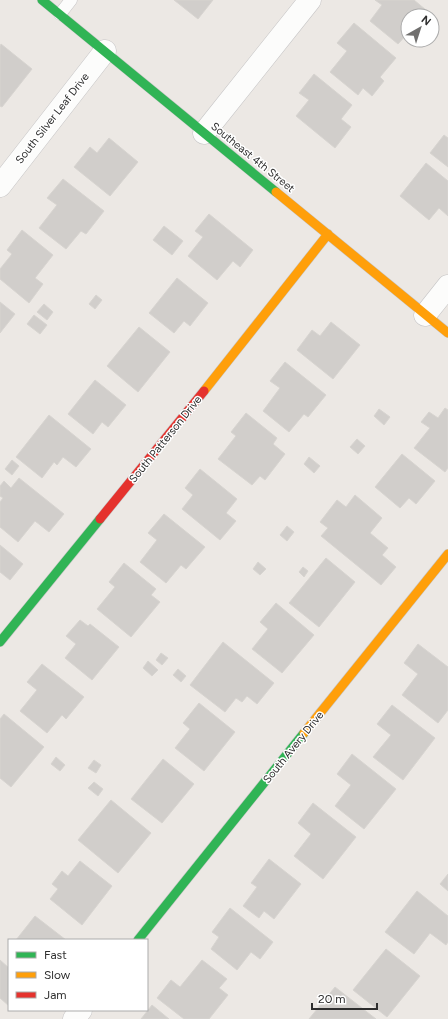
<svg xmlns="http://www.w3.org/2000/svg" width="448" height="1019" font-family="Figtree,sans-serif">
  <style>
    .building { fill: #d1cecb; stroke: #d7d4d0 }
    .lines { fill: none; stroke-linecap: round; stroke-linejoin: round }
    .lane-casing { stroke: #c5c4c5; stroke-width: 13 }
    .street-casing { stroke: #c5c4c5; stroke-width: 23 }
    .fast-casing { stroke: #c5c4c5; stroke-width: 10 }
    .slow-casing { stroke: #c5c4c5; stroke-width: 10 }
    .jam-casing { stroke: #c5c4c5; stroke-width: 10 }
    .lane { stroke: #fcfcfb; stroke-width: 12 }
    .street { stroke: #fcfcfb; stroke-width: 22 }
    .fast { stroke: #30b455; stroke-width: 9 }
    .slow { stroke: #ff9f0a; stroke-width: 9 }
    .jam { stroke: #e5322d; stroke-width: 9 }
    .labels { text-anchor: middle; stroke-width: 3; stroke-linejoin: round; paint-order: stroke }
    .street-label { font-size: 11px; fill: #2e2e2e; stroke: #fff }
  </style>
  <rect width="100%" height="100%" fill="#ece8e4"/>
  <path class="building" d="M174 0H213L198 19Z
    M375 0H414L426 10 422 16H408V33L398 44 370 21 382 5Z
    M354 23 396 58 380 77 384 81 372 96 363 88 358 95 330 72 347 51 337 43Z
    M1 44 32 69 2 107 0 106V46Z
    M314 74 352 105 341 119 351 127 335 148 296 116 309 100 299 93Z
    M444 135 448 138V167L430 153Z
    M109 138 138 162 110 196 74 167 90 147 97 153Z
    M426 163 448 181V216L439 208 429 220 400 196Z
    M63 179 104 211 86 234 81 231 66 249 39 228 57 205 47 198Z
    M209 214 253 250 240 267 233 261 217 280 188 256 203 237 195 231Z
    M164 226 183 241 172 255 153 240Z
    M22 230 53 255 35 278 43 284 29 303 0 279V269L12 254 7 250Z
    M177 278 208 303 190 326 184 321 174 333 149 313Z
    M96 295 102 300 95 309 89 304Z
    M0 302 15 314 0 333Z
    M44 304 53 312 47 320 37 312Z
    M34 315 47 325 40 334 27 324Z
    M331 322 360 345 333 379 297 350 312 330 320 336Z
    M139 327 170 352 138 392 107 366Z
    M285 362 326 395 308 417 304 414 289 432 263 411 280 388 270 381Z
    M95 380 126 405 108 427 102 422 93 434 68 414Z
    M445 408 448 410V468L445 472 414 448 430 428 421 422 429 412 438 418Z
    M379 409 390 417 384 425 374 416Z
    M246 413 277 438 273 444 285 454 265 480 260 476 252 485 218 459 236 436 231 432Z
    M49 415 91 449 76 467 63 457 57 465 54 462 42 478 16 457Z
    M357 439 365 446 358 454 350 447Z
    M402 454 435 481 416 504 409 498 400 508 375 487Z
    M309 457 320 466 314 473 304 464Z
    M12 460 19 466 12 475 5 469Z
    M200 469 237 499 226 513 236 521 220 540 182 509 193 495 185 488Z
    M19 478 64 514 49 532 35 521 18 542 0 527V502L3 498 0 496V486L4 481 11 488Z
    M355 495 382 518 370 533 388 548 382 555 396 567 381 585 321 536 328 528 320 522 337 500 346 507Z
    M164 514 205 547 186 569 181 565 166 583 140 562 157 540 148 533Z
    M287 526 294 532 287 541 280 535Z
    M0 545 23 564 10 580 0 572Z
    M326 558 355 582 319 627 289 603Z
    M258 562 266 569 260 575 253 569Z
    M124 563 156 589 151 595 160 602 131 637 97 609 115 587 109 582Z
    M303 567 308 571 304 577 299 572Z
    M276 603 314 635 282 673 252 649 268 629 260 622Z
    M80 620 88 626 90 624 119 647 92 680 65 658 76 644 66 636Z
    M223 642 274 683 257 704 247 696 242 702 236 698 225 712 190 685Z
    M418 644 448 667V710L438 723 402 695 418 674 404 663Z
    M161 653 168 658 162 665 156 660Z
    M148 661 158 670 152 676 143 668Z
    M42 664 84 697 66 719 62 715 47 733 20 711 37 690 27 682Z
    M178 669 186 676 181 682 173 675Z
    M199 703 235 732 204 771 175 748 190 729 183 723Z
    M392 705 435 738 403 780 373 757 391 735 377 724Z
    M4 714 44 747 11 787 0 778V719Z
    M352 754 396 789 364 829 335 806 351 785 337 774Z
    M56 757 65 765 60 771 51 764Z
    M163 759 194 784 162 823 131 799Z
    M94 760 101 765 96 773 88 768Z
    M94 782 103 789 98 796 88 788Z
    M111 800 151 833 118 873 78 840Z
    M313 803 356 837 323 879 294 856 311 834 298 823Z
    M269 859 301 884 274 919 264 911 259 918 243 906 257 887 251 883Z
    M80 861 112 886 82 925 50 899 58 889 52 884 62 871 68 876Z
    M448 874V891L440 884Z
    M417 891 448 916V942L446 945 430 933 414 954 385 932Z
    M230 908 273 942 260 959 251 952 237 970 211 949 219 937 212 932Z
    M35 916 66 940H16Z
    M386 949 420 976 387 1017 353 990Z
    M0 960 9 968V1006L0 998Z
    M202 960 227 979 219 988 228 995 209 1019H184L157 998 171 980 180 987Z
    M335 987 376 1019H309Z
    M152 1005 169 1019H141Z"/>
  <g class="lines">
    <defs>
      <path id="lane" d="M60 14 71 0"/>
      <path id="street" d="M204 133 310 0
        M0 186 105 51
        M425 315 448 286
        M74 1019 81 1010"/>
      <path id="fast" d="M42 0 276 192
        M0 642 100 519
        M138 940 304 733"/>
      <path id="slow" d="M276 192 448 333
        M204 391 328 234
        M304 733 448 554"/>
      <path id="jam" d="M100 519 204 391"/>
    </defs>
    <use href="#lane" class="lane-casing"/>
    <use href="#street" class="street-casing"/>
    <use href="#fast" class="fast-casing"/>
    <use href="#slow" class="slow-casing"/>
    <use href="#jam" class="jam-casing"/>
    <use href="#lane" class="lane"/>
    <use href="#street" class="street"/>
    <use href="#fast" class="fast"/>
    <use href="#slow" class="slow"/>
    <use href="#jam" class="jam"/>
  </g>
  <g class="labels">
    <g class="street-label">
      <text transform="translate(52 118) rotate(-52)" y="4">South Silver Leaf Drive</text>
      <text transform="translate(253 157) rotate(39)" y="4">Southeast 4th Street</text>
      <text transform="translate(165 439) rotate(-51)" y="4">South Patterson Drive</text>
      <text transform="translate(293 747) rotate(-51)" y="4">South Avery Drive</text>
    </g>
  </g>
  <rect x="8" y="939" width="140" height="72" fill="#ffffff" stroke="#ababab"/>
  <rect x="16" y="952" width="20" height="6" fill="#30b455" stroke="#ababab"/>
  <text x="44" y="959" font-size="12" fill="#2e2e2e">Fast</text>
  <rect x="16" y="972" width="20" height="6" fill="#ff9f0a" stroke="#ababab"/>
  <text x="44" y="979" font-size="12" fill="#2e2e2e">Slow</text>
  <rect x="16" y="992" width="20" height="6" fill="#e5322d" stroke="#ababab"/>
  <text x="44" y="999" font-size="12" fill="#2e2e2e">Jam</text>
  <g transform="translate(420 28) rotate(39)"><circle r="19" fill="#ffffff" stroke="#ababab"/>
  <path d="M0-3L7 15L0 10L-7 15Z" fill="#706f6e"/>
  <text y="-6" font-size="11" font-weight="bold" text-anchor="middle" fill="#2e2e2e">N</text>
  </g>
  <path d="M312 1003v6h65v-6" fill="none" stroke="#2e2e2e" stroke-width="2"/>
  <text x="318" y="1003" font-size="12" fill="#2e2e2e" stroke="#ffffff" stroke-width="3" paint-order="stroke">20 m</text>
</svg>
